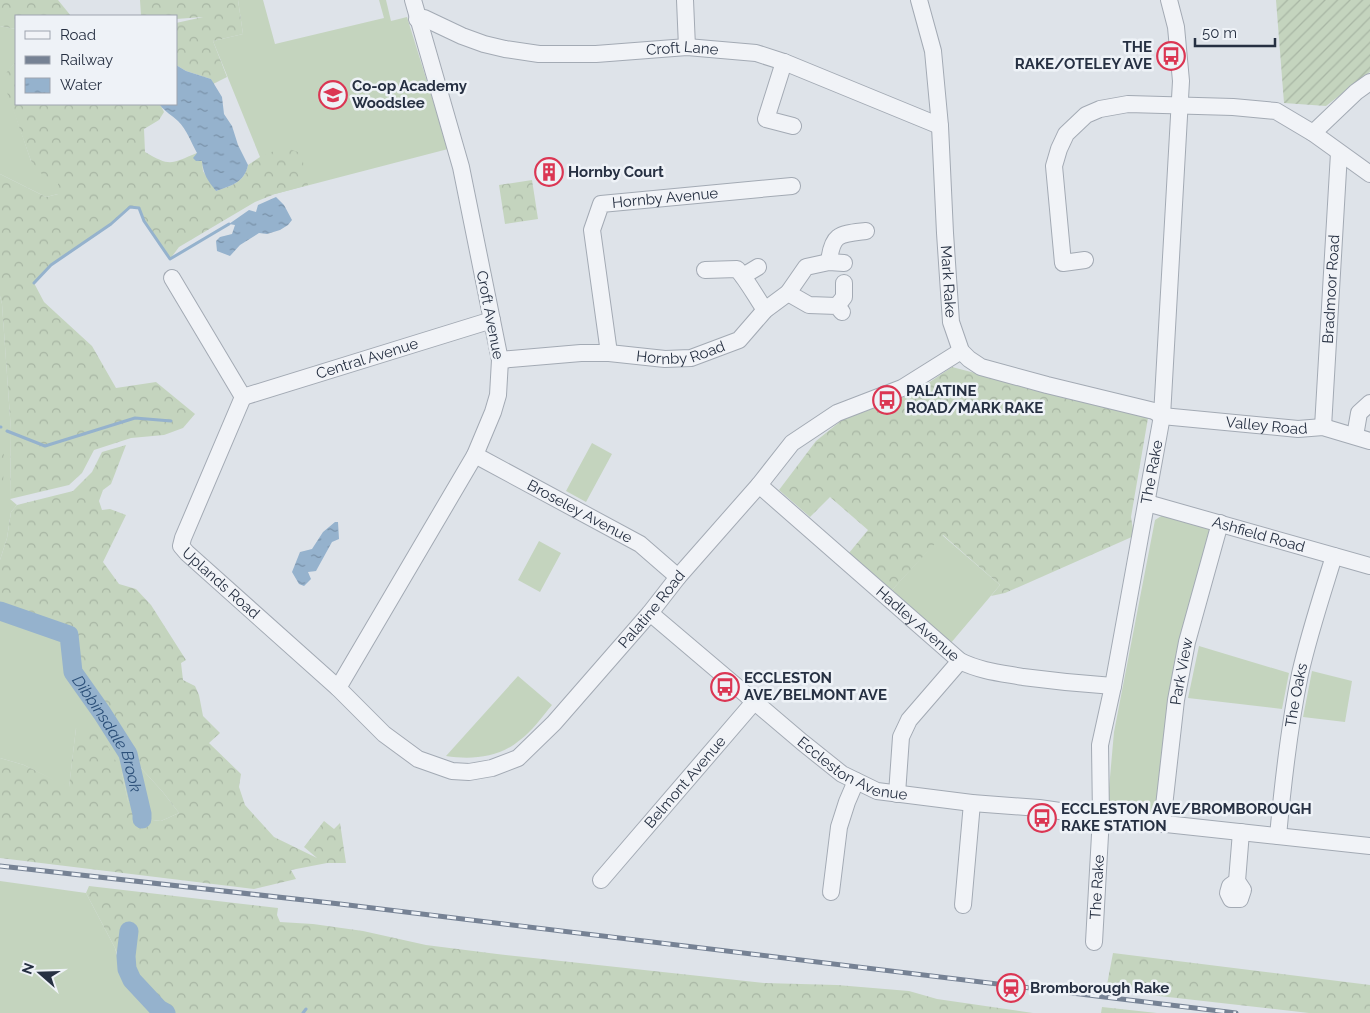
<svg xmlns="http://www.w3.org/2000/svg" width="1370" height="1013" font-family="Raleway,sans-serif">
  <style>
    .grass { fill: #c4d4be }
    .forest { fill: url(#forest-crowns) }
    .garden { fill: url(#garden-furrows) }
    .water { fill: url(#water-ripples) }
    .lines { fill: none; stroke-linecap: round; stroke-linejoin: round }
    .stream { stroke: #95b2cd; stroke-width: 3 }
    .river { stroke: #95b2cd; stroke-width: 19 }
    .minor-casing { stroke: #a3aab4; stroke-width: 18 }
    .minor { stroke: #f1f3f7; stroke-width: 16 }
    .rail-casing { stroke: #768294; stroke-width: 5 }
    .rail { stroke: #eef2f7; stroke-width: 3; stroke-dasharray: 9; stroke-linecap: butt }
    .labels { text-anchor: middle; stroke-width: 5; stroke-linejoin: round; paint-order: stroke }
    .poi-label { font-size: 15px; font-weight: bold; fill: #263042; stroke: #eef2f7; text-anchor: start }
    .street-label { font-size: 15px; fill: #263042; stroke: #eef2f7 }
    .water-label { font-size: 16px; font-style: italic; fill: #2c5079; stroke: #eef2f7 }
  </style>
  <defs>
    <pattern id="forest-crowns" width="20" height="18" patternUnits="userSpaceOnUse" patternTransform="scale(1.25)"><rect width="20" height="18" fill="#c4d4be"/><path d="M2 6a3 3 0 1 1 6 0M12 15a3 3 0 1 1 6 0" fill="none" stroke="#a8b6a4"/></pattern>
    <pattern id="garden-furrows" width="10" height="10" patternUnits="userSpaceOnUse" patternTransform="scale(1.25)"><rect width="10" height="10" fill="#c4d4be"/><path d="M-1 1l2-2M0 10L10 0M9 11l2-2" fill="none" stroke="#a8b6a4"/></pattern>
    <pattern id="water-ripples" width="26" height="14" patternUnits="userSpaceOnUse" patternTransform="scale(1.25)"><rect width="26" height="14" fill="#95b2cd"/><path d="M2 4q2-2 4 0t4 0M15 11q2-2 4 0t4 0" fill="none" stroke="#7991a8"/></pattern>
  </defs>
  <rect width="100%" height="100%" fill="#dee3e9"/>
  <path class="grass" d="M238 0H263L275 44 384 18 379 0H386L391 21 407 17 448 149 275 194 213 41 243 34Z
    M0 26 16 29V61L3 78 31 161 59 183 58 194 46 197 0 174Z
    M0 296 2 304 11 431 10 499 17 505 11 512 7 538 0 560Z
    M592 443 612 454 586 502 566 491Z
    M1166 513 1207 526 1212 535 1157 806 1155 813 1118 809 1108 800 1114 732 1155 520Z
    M942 535 1000 585 950 644 892 590Z
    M539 541 561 553 540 592 518 580Z
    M0 611 69 635 73 672 102 713 128 754 162 791 179 813 161 821 136 818 135 803 128 801 122 773 76 728 69 788 24 765 0 758Z
    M1199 646 1289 673 1282 709 1188 698Z
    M1312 671 1352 681 1345 722 1303 717Z
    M518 676 552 705C542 717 532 731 520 740 499 758 471 760 446 756Z
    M0 881 86 893 115 948 123 978 160 1013H0Z"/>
  <path class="forest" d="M0 0H58L71 16H16V29L0 26Z
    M140 0H238L243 34 213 41 227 77 213 84 211 79 186 71 176 65V23L203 17 176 19V16H141Z
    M16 61V104H160L164 112 159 120 144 129 145 152C171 167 170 164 197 153L202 161 203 171 216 191C232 185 244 183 248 165L260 157 283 147 301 153 308 185 275 194 255 202 179 247 170 259 144 221 139 208 130 207 111 224 51 265 34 283 44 302 92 346 116 388 156 382 195 414 183 428 164 435 131 438 94 450 82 473 69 485 10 499 11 431 2 304 0 296V174L46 197 58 194V183L46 179 31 161 2 78Z
    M532 180 538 219 505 224 499 185Z
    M952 367 1148 418 1131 517 1134 536 1005 593 991 596 1000 585 943 535 892 590 849 553 868 530 830 497 810 517 779 490 816 441 842 420 912 394Z
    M126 445 111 484 103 490 99 501 102 510 110 509 126 515 103 562 119 584 136 589 151 605 186 660 181 663 183 680 195 686 199 695 203 716 220 733 209 743 241 774 239 787 245 805 274 837 317 858 304 847 324 821 334 829 340 823 346 863H327L291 870 296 879 254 889 0 858V758L24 765 69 787 76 728 101 733 122 773 128 801 135 803 136 818 161 821 179 813 162 791 128 754 102 713 73 672 69 635 0 611V560L7 538 11 512 17 505 73 491 92 472 102 452Z
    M0 446H4L3 495 0 492Z
    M89 886 278 908 277 915 280 922 313 924 363 931 426 945 497 954 764 983 837 985 909 991 937 999 1033 1013H160L123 970 115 948 86 893Z
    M1113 953 1370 985V1013H1309L1106 990Z
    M1102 1007 1157 1013H1101Z"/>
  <path class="garden" d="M1276 0H1370V72L1326 106 1284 103Z"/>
  <path class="water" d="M176 65 186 71 211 79 222 97 224 114 232 126 238 145 248 165C244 183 232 185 216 191 208 181 203 174 202 161H196L193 158 197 153C191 142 187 130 178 121 172 115 165 112 160 105V104H176Z
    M276 197 284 205 292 220 288 225 280 230 267 234 259 233 240 245 230 256 217 251 216 241 220 237 232 234 235 225 229 224 249 210 256 212 258 205Z
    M335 522H338L339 539 332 542 316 571 308 572 311 579 304 586 299 584 292 572 300 552 312 549 323 532Z"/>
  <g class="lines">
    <path class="stream" d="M34 283 51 265 111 224 130 207 139 208 144 221 170 259 229 224
      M0 427H1
      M7 431 45 446 135 418 171 421
      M303 1013 306 1009"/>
    <g class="river">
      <path id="s1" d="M0 611 69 635 73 672 102 713 128 754 142 814V819"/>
      <path d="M129 931 126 956 127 969 132 980 159 1009 166 1013"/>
    </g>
    <defs>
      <g id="minor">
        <path d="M685 0 687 47"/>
        <path id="s2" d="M919 0 933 51 940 126 945 233 951 322 961 351 969 359 981 367 1047 385 1154 411 1162 416 1298 429 1323 427 1370 441"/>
        <path id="s3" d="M417 19 424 18 462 36 484 44 505 49 539 54H596L687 47 756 53 784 62 940 126"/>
        <path d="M784 62 766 119 793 126"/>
        <path d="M1313 133 1356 92 1370 82"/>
        <path d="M1085 260 1063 263 1054 166 1059 149 1066 134 1086 115 1100 109 1128 104 1233 107 1276 111 1313 133 1370 174"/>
        <path d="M829 262C832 233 840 234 866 231"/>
        <path d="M705 270 737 269C747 280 756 297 765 310"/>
        <path d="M743 276 758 267"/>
        <path d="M172 278 243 397"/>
        <path d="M788 293 809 305 837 306 842 312"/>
        <path d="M837 306 844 297V283"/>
        <path id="s4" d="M609 353 592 230 601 204 792 186"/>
        <path id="s5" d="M500 360 581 353H609L665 359 691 358 739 340 765 310 788 293 806 267 829 262 844 263"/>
        <path id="s6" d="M243 397 183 538 181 546 187 553 338 688 384 734 418 759 452 771 469 772 492 768 518 758 554 723 650 613 678 577 759 485 792 443 837 413 902 388 961 351"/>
        <path id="s7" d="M243 397 492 320"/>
        <path id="s8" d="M1323 427 1339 153"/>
        <path d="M1355 436 1359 413 1370 403"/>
        <path id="s9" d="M475 455 640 544 678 577"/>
        <path id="s10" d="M759 485 960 661C980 671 1001 673 1023 677 1053 681 1083 684 1113 686"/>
        <path id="s11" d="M1147 503 1370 566"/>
        <path id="s12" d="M650 613 802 742 842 774 877 791 972 803 1039 808 1101 817 1370 846"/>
        <path d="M338 688 475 455 493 412 498 395 500 360 461 167 413 0"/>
        <path d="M897 794 901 737 909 720 960 661"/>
        <path id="s13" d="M1162 824 1176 700 1187 642 1220 523"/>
        <path id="s14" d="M1278 836C1283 782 1289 727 1300 674 1309 634 1322 595 1334 556"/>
        <path id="s15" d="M601 880 754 702"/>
        <path d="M1237 881 1230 886 1228 893 1231 899H1240L1243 890 1237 881 1241 832"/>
        <path d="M831 892 839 827 847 802 856 781"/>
        <path d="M963 905 972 803"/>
        <path id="s16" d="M1094 942 1101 817 1100 745 1113 686 1162 416 1181 81 1176 27 1169 0"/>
      </g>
    </defs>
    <use href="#minor" class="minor-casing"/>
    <use href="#minor" class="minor"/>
    <defs>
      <path id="rail" d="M0 866 340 904 1236 1013"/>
    </defs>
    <use href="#rail" class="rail-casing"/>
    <use href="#rail" class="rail"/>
  </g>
  <defs>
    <symbol id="bus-ring" viewBox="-11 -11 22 22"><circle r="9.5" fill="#eef2f7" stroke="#db3653" stroke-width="1.5"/><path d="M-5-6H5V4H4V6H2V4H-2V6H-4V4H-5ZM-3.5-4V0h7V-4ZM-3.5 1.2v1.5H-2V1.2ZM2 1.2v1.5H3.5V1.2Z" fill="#db3653"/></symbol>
    <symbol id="school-ring" viewBox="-11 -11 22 22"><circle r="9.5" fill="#eef2f7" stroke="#db3653" stroke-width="1.5"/><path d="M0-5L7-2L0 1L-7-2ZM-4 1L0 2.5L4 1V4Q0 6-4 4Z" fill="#db3653"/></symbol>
    <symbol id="building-ring" viewBox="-11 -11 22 22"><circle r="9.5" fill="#eef2f7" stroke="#db3653" stroke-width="1.5"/><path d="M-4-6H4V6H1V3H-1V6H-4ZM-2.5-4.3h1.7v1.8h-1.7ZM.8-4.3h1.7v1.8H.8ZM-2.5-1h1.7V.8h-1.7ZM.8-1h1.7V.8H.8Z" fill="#db3653"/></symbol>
    <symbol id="station-ring" viewBox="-11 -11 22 22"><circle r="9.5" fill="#eef2f7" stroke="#db3653" stroke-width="1.5"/><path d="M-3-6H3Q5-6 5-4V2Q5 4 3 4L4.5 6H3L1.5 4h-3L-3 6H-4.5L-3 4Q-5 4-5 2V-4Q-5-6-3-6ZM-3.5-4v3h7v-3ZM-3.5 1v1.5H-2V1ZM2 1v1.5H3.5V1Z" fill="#db3653"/></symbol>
  </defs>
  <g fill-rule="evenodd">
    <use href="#bus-ring" x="1155" y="40" width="32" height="32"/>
    <use href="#school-ring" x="317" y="79" width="32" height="32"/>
    <use href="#building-ring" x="533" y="156" width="32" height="32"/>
    <use href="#bus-ring" x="871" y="384" width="32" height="32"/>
    <use href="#bus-ring" x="709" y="671" width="32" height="32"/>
    <use href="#bus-ring" x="1026" y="802" width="32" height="32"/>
    <use href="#station-ring" x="995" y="972" width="32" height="32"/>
  </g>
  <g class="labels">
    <g class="poi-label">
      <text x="1152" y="52" text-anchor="end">THE<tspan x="1152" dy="17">RAKE/OTELEY AVE</tspan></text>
      <text x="352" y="91">Co-op Academy<tspan x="352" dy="17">Woodslee</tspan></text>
      <text x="568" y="177">Hornby Court</text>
      <text x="906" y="396">PALATINE<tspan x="906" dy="17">ROAD/MARK RAKE</tspan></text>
      <text x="744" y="683">ECCLESTON<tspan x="744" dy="17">AVE/BELMONT AVE</tspan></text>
      <text x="1061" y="814">ECCLESTON AVE/BROMBOROUGH<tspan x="1061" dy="17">RAKE STATION</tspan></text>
      <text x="1030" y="993">Bromborough Rake</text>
    </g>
    <g class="street-label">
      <text dy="5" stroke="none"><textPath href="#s3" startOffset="272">Croft Lane</textPath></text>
      <text dy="5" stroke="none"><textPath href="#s4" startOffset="216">Hornby Avenue</textPath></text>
      <text dy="5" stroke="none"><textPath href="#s2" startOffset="284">Mark Rake</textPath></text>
      <text dy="5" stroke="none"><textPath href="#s8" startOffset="138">Bradmoor Road</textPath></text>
      <text transform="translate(490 315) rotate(79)" y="5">Croft Avenue</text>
      <text dy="5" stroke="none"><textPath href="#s5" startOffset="182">Hornby Road</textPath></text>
      <text dy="5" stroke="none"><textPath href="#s7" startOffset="130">Central Avenue</textPath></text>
      <text dy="5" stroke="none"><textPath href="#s2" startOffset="674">Valley Road</textPath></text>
      <text dy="5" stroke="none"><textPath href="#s16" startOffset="475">The Rake</textPath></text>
      <text dy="5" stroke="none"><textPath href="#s9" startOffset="119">Broseley Avenue</textPath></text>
      <text dy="5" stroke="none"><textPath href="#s11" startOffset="116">Ashfield Road</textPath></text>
      <text dy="5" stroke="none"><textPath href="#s6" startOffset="216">Uplands Road</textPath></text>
      <text dy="5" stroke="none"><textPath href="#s6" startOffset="785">Palatine Road</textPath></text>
      <text dy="5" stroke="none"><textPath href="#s10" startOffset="211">Hadley Avenue</textPath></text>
      <text dy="5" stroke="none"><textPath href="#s13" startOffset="154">Park View</textPath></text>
      <text dy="5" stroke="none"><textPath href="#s14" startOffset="142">The Oaks</textPath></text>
      <text dy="5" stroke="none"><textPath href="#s12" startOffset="258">Eccleston Avenue</textPath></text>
      <text dy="5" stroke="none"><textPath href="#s15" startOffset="129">Belmont Avenue</textPath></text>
      <text dy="5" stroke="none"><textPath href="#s16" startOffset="55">The Rake</textPath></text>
    </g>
    <g class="water-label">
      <text dy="6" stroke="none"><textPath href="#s1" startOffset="182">Dibbinsdale Brook</textPath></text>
    </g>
  </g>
  <rect x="15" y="15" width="162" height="90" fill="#eef2f7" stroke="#9ea4af"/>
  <rect x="25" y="31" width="25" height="8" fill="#f1f3f7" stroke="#9ea4af"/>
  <text x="60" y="40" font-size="15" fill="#263042">Road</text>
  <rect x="25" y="56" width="25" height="8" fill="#768294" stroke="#9ea4af"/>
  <text x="60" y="65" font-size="15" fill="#263042">Railway</text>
  <rect x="25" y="78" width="25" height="15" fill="url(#water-ripples)" stroke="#9ea4af"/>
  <text x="60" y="90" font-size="15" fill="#263042">Water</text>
  <g transform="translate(40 973) rotate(290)" stroke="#eef2f7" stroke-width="4" paint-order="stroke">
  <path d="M0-4L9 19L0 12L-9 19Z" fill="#263042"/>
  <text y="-8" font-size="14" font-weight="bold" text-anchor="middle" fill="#263042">N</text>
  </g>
  <path d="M1195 38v8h80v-8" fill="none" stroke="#263042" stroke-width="2.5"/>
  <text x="1202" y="38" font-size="15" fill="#263042" stroke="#eef2f7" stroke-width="4" paint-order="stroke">50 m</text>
</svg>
